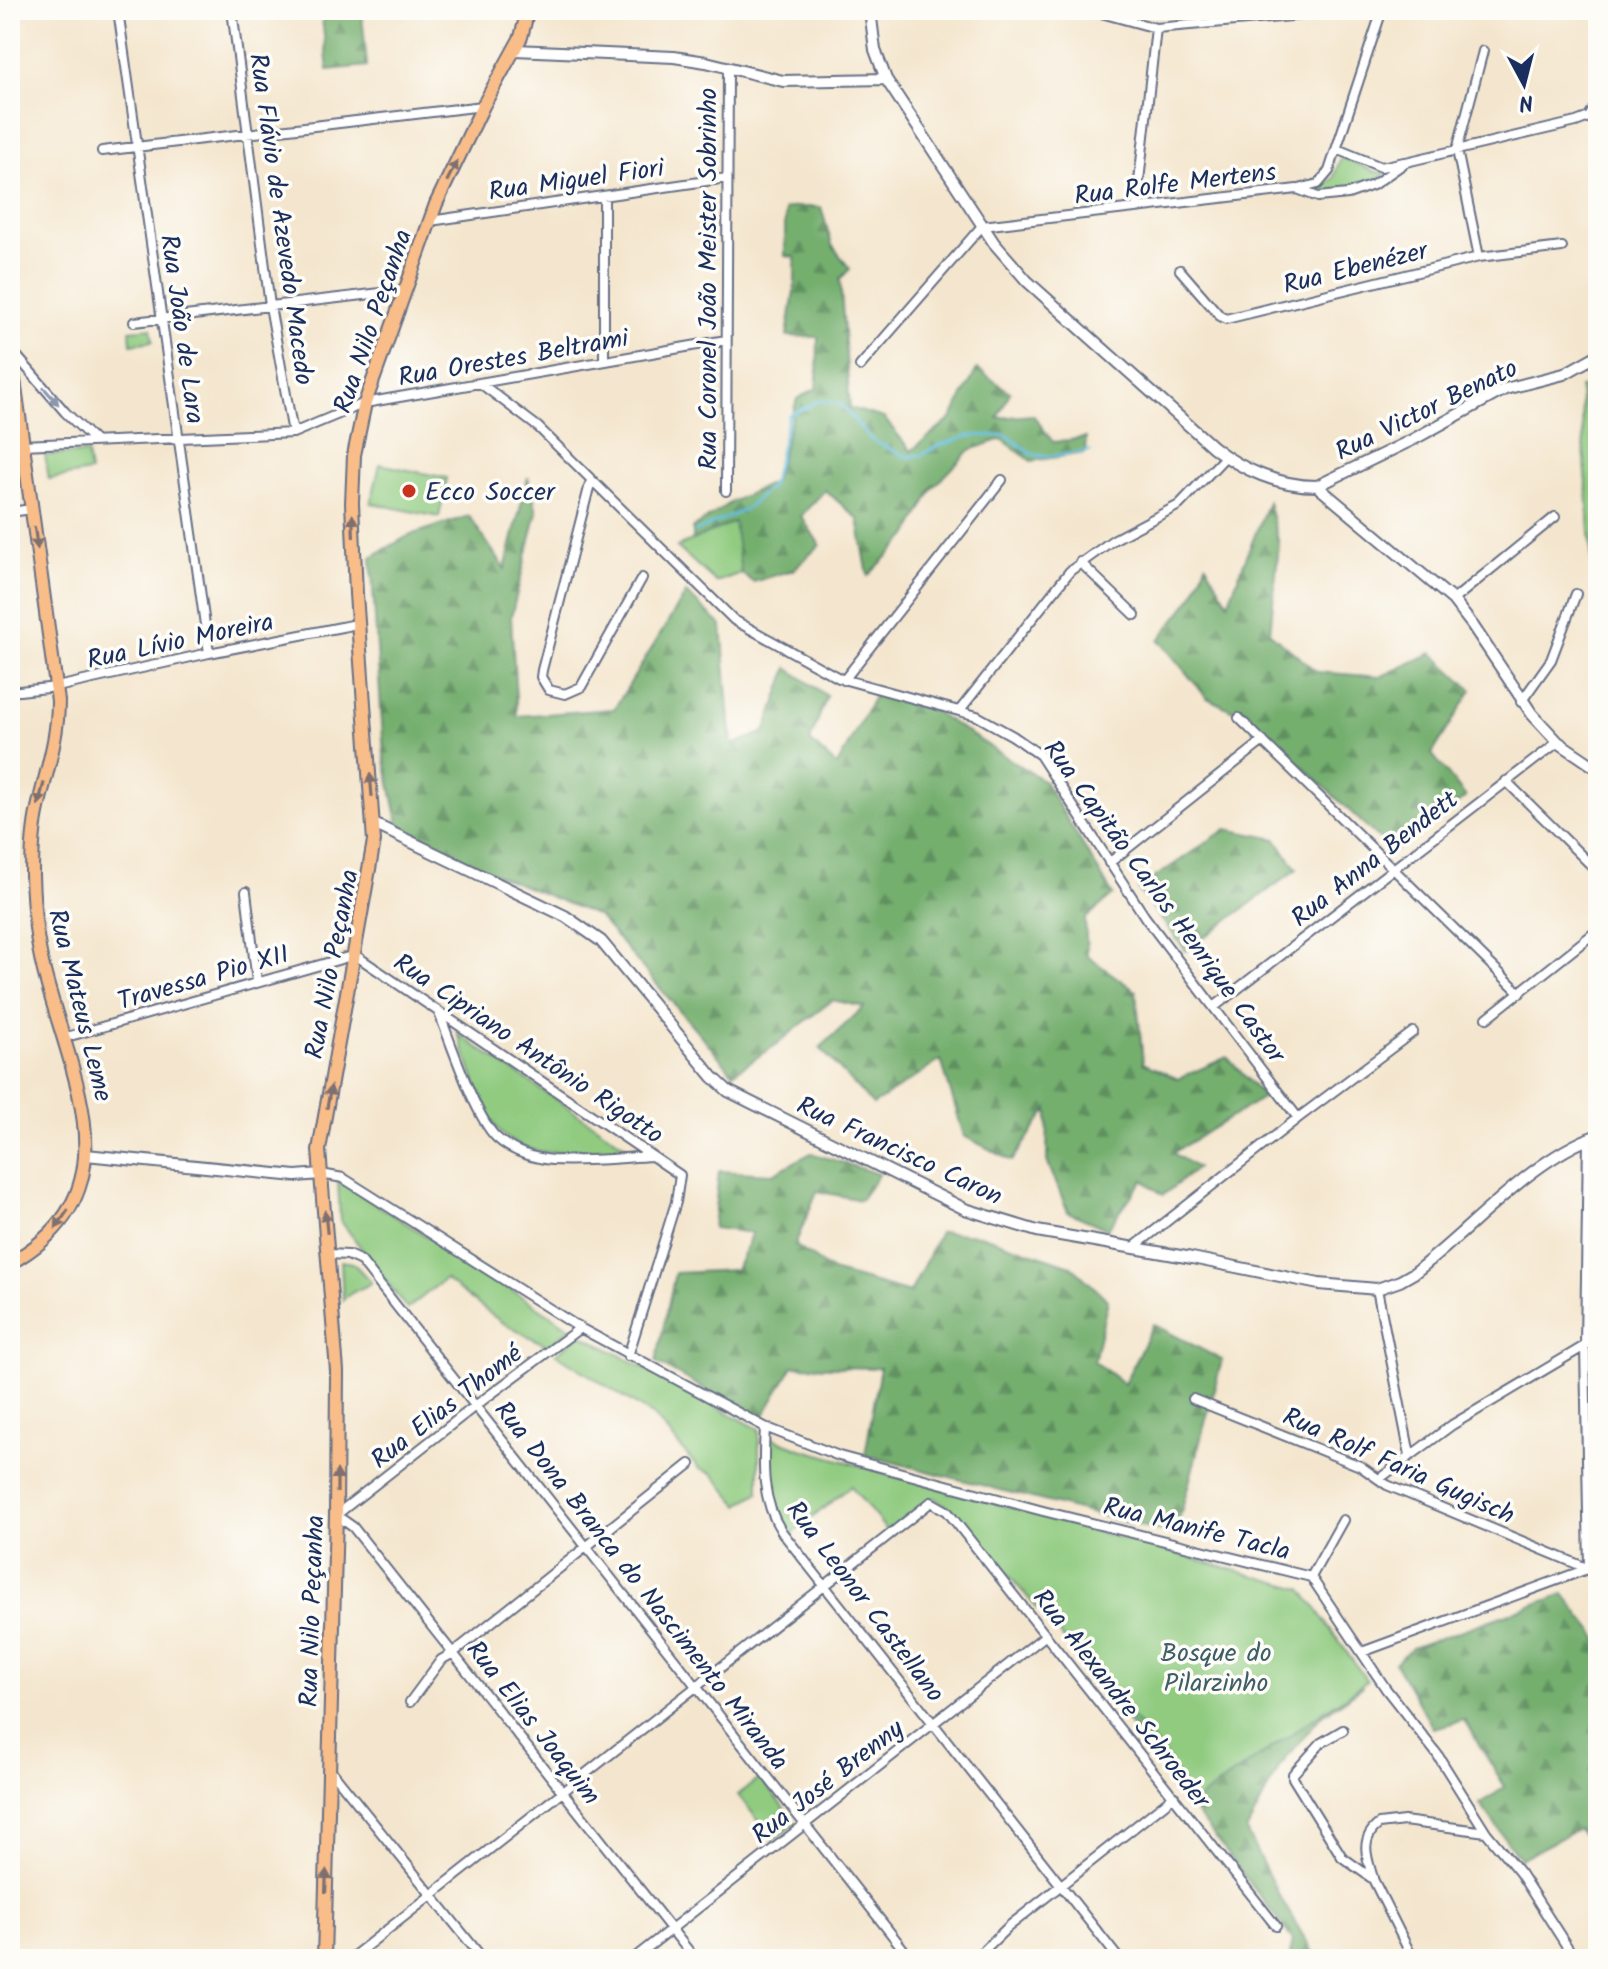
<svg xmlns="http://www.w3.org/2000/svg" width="1608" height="1969" font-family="Kalam,sans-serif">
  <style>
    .forest { fill: url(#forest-firs); stroke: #486f66; stroke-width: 2 }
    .park { fill: #90cb80; stroke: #567d6f; stroke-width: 2 }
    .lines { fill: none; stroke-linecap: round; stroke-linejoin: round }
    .stream { stroke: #5ebcdc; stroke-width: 3 }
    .minor-casing { stroke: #676f85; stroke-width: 12 }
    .tertiary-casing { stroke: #676f85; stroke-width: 14 }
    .primary-casing { stroke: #676f85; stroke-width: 16 }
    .minor { stroke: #fff; stroke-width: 8 }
    .tertiary { stroke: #fff; stroke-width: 10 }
    .primary { stroke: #f8bd89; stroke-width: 12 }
    .oneway { fill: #7e6f71 }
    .oneway2 { fill: #8d97ae }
    .poi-dot { fill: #c8321e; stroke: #fdfcf7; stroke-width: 3 }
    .labels { text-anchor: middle; stroke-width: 7; stroke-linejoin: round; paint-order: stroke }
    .street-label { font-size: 26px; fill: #1b2f5e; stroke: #fdfcf7 }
    .poi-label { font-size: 26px; fill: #1b2f5e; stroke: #fdfcf7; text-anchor: start }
    .park-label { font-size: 26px; fill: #3e5e68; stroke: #fdfcf7 }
  </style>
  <defs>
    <pattern id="forest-firs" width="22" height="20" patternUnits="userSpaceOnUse" patternTransform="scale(2)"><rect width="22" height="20" fill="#74af6e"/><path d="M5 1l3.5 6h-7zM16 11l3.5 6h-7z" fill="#5e8f5e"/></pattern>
  </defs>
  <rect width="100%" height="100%" fill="#fdfcf7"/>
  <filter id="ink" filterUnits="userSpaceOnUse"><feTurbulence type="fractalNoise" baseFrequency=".0125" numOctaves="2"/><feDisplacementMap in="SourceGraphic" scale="16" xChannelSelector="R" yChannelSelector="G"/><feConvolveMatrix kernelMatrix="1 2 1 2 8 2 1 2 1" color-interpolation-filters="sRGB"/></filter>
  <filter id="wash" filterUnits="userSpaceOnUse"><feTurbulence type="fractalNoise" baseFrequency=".006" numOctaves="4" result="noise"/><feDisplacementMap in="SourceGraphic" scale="32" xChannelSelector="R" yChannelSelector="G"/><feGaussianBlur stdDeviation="1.8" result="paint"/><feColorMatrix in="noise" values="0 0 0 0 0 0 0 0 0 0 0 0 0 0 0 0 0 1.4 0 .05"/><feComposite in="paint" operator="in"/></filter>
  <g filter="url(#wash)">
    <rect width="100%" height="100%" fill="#f4e6ce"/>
    <path class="forest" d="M321 10H421L362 14 367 66 328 70Z
      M794 207H821L832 245 850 269 840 279 850 408 884 418 911 451 951 419 977 369 1010 392 998 418 1033 415 1053 442 1086 438 1085 453 1031 461 1002 439 970 450 933 488 908 536 868 576 858 519 825 490 801 516 820 545 793 570 753 582 741 573 733 522 693 541V528L733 501 774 482 797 399 817 388 818 337 787 336 795 285V257L785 256V209Z
      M528 477 537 512 511 617 517 716 614 709 686 593 722 626 732 745 765 732 788 668 827 696 810 741 837 766 877 691 932 710 1044 781 1113 895 1085 919 1087 956 1136 991 1143 1063 1178 1079 1227 1057 1264 1097 1173 1153 1197 1168 1163 1195 1143 1180 1107 1229 1068 1212 1047 1161 1048 1109 1012 1161 964 1136 941 1060 873 1105 820 1048 864 1007 832 1000 773 1047 733 1073 598 916 401 836 384 755 371 557 410 535 469 516 505 569Z
      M1268 502 1279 544 1270 633 1317 672 1380 677 1432 653 1472 690 1432 754 1466 797 1393 852 1256 722 1207 698 1159 640 1193 596 1206 564 1228 603Z
      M1226 829 1276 839 1297 869 1186 951 1138 889Z
      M811 1153 879 1174 860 1200 817 1191 795 1245 832 1271 910 1293 940 1232 980 1235 1071 1266 1108 1300 1094 1361 1124 1384 1153 1324 1222 1360 1175 1535 865 1455 880 1368 793 1366 761 1421 656 1362 675 1273 736 1270 752 1233 713 1228 719 1171 773 1174Z
      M978 1525 1345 1665 1362 1687 1320 1717 1280 1766 1246 1831 1276 1890 1317 1959H1289L1293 1940Z
      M1564 1594 1598 1638V1851L1578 1829 1520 1859 1480 1804 1505 1787 1464 1720 1433 1728 1395 1663 1412 1648Z"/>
    <path class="park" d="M1341 157 1376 172H1390C1369 183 1339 201 1315 191L1333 179Z
      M151 328 153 341 131 344 130 330Z
      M1598 384V576H1593L1580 388Z
      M87 453 90 472 49 479 45 455Z
      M380 464 447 478 439 517 371 503Z
      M734 522 741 573 716 582 677 547Z
      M458 1034 632 1150 545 1152C527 1150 507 1142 496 1127 482 1109 467 1057 458 1034Z
      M338 1180 571 1328 548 1346 501 1322 445 1279 407 1309 340 1220Z
      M341 1261 353 1263 371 1282C362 1291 354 1288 343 1300Z
      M580 1334 759 1429V1492L739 1505 712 1473 699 1469 654 1416 556 1354Z
      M770 1437 801 1449 1302 1589 1367 1681 1194 1802 1162 1752 951 1509 933 1497 887 1531 851 1486 791 1535C768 1501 768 1477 770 1437Z
      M760 1778 796 1823 774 1840 738 1795Z"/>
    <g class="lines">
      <path class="stream" d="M695 532 746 509 772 485 789 415 821 400 842 405 870 439 906 457 921 455 938 446 969 436 1006 435 1032 454 1045 457 1090 451"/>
    </g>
  </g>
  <g filter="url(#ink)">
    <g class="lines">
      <defs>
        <path id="minor" d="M118 10 209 653
          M232 10 270 306 293 433
          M1090 10 1156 28 1358 10
          M1337 149 1381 167 1404 162
          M102 151 483 106
          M1299 189 1318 184 1329 171 1382 10
          M604 196V361
          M1136 208 1156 28
          M430 221 727 178
          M1479 257 1457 150 1483 51
          M1180 270 1220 316 1226 319 1479 257 1562 247
          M134 322 406 290
          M10 348 65 412 95 441
          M860 366 982 226 1297 189 1318 197 1348 194 1373 185 1406 162 1576 122 1589 117 1598 103
          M480 383 538 427 734 620 839 678 977 716 1013 736 1040 755 1145 917 1298 1118
          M23 445 293 433 365 403 726 340
          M591 480 542 670 541 677 549 690 565 694 581 687 642 578
          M726 491 728 67
          M10 512 32 509
          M1080 562 1135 615
          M1453 600 1555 517
          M844 680 1002 480
          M10 692 57 687 209 653 357 624
          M1521 702 1551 660 1576 594
          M960 710 1070 571 1113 540 1179 505 1225 457
          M1239 718 1520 993
          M1506 781 1598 872
          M1109 863 1263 741
          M246 892 257 982
          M1214 1007 1558 742
          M439 1013C451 1043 475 1116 496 1137 511 1151 532 1158 552 1160 585 1162 619 1158 651 1156
          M1487 1018 1598 930
          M63 1038 355 955 680 1175 676 1202 628 1356
          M321 1174 343 1178 580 1328 765 1427C763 1465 761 1500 782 1532L1119 1959
          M1134 1247 1298 1118 1413 1032
          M329 1254 348 1255 361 1261 911 1959
          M1377 1289 1410 1455
          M580 1328 475 1406 336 1515 353 1527 695 1959
          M1193 1399 1360 1466 1387 1485 1589 1569 1585 1346 1588 1138
          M765 1427 839 1456 1043 1511 1311 1577 1386 1689 1437 1754 1486 1832 1520 1873 1575 1959
          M1379 1479 1452 1425 1598 1338
          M1311 1577 1343 1520
          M1362 1652 1598 1565
          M410 1702 441 1660 453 1653 690 1464
          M1343 1730 1321 1743 1293 1774V1778L1342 1857 1373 1879 1413 1959
          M330 1769 483 1959
          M1373 1878C1367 1858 1359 1839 1379 1824L1404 1821 1486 1832
          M350 1959 931 1502 947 1511 1276 1926
          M633 1959 1046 1635
          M975 1959 1008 1927 1174 1796"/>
        <path id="tertiary" d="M870 10 875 50 886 79 994 243 1027 281 1213 447C1242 470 1279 486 1317 486L1453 600 1473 626 1532 714 1558 742 1598 769
          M515 50 674 57 706 62 783 81 886 79
          M1317 486 1414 439 1505 389 1564 374 1598 355
          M374 824 565 916 601 941 713 1077 728 1091 965 1209 1037 1231 1192 1258 1319 1284 1377 1289 1400 1281 1414 1273C1472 1229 1529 1160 1598 1135
          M86 1155 296 1176 321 1174"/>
        <path id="primary" d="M10 350 58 701C58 739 46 772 38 808 33 830 32 853 32 875 33 907 36 940 44 971 71 1079 137 1192 10 1263
          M324 1959 336 1515 337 1371 319 1150 374 841 356 594 352 503 354 455 365 403 436 204 483 106 521 37 528 10"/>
      </defs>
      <use href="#minor" class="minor-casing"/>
      <use href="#tertiary" class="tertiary-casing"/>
      <use href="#primary" class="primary-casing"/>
      <use href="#minor" class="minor"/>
      <use href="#tertiary" class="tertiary"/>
      <use href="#primary" class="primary"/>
    </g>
    <defs><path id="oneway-solid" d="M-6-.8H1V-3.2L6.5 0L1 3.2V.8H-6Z" transform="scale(2)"/></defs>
    <g class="oneway">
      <use href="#oneway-solid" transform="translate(452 171) rotate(-64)"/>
      <use href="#oneway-solid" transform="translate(353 526) rotate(-92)"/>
      <use href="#oneway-solid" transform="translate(36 538) rotate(82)"/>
      <use href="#oneway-solid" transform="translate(371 785) rotate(-95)"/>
      <use href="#oneway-solid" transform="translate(41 794) rotate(105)"/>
      <use href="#oneway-solid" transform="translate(329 1097) rotate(-80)"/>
      <use href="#oneway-solid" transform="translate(62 1219) rotate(124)"/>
      <use href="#oneway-solid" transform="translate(326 1222) rotate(-96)"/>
      <use href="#oneway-solid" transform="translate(337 1481) rotate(-90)"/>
      <use href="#oneway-solid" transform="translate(326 1881) rotate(-88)"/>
    </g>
    <use class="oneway2" href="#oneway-solid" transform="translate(51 396) rotate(49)"/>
  </g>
  <circle class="poi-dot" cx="409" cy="491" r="8"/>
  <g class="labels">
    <g class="street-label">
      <text transform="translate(576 179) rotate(-8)" y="9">Rua Miguel Fiori</text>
      <text transform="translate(1175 183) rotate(-7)" y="9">Rua Rolfe Mertens</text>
      <text transform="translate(282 219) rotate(82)" y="9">Rua Flávio de Azevedo Macedo</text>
      <text transform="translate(1355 267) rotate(-14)" y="9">Rua Ebenézer</text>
      <text transform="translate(707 279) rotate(-90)" y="9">Rua Coronel João Meister Sobrinho</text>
      <text transform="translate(372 321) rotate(-71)" y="9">Rua Nilo Peçanha</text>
      <text transform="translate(183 329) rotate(82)" y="9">Rua João de Lara</text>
      <text transform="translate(513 357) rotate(-10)" y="9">Rua Orestes Beltrami</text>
      <text transform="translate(1426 409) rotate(-26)" y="9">Rua Victor Benato</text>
      <text transform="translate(180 640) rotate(-12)" y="9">Rua Lívio Moreira</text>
      <text transform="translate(1374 858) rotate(-38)" y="9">Rua Anna Bendett</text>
      <text transform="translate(1165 901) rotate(54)" y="9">Rua Capitão Carlos Henrique Castor</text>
      <text transform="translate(331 964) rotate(-79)" y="9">Rua Nilo Peçanha</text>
      <text transform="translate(203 977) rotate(-16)" y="9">Travessa Pio XII</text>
      <text transform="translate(81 1005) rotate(76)" y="9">Rua Mateus Leme</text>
      <text transform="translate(529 1048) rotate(34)" y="9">Rua Cipriano Antônio Rigotto</text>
      <text transform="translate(900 1150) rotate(25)" y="9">Rua Francisco Caron</text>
      <text transform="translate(446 1406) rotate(-38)" y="9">Rua Elias Thomé</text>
      <text transform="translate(1399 1465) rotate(24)" y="9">Rua Rolf Faria Gugisch</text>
      <text transform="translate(1197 1528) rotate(14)" y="9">Rua Manife Tacla</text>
      <text transform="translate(642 1585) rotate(52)" y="9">Rua Dona Branca do Nascimento Miranda</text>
      <text transform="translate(866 1601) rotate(53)" y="9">Rua Leonor Castellano</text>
      <text transform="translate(311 1611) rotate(-88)" y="9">Rua Nilo Peçanha</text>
      <text transform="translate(1122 1698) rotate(52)" y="9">Rua Alexandre Schroeder</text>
      <text transform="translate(534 1722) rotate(52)" y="9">Rua Elias Joaquim</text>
      <text transform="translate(827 1781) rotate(-38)" y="9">Rua José Brenny</text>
    </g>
    <g class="poi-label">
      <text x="425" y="500">Ecco Soccer</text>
    </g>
    <g class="park-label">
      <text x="1216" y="1661">Bosque do<tspan x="1216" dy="30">Pilarzinho</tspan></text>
    </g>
  </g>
  <rect width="1608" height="1969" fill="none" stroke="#fdfcf7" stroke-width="40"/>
  <g transform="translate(1524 84) rotate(173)" stroke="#fdfcf7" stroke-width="6" paint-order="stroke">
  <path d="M0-6L14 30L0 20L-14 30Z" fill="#1b2f5e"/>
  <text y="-12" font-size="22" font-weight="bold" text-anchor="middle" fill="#1b2f5e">N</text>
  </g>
</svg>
